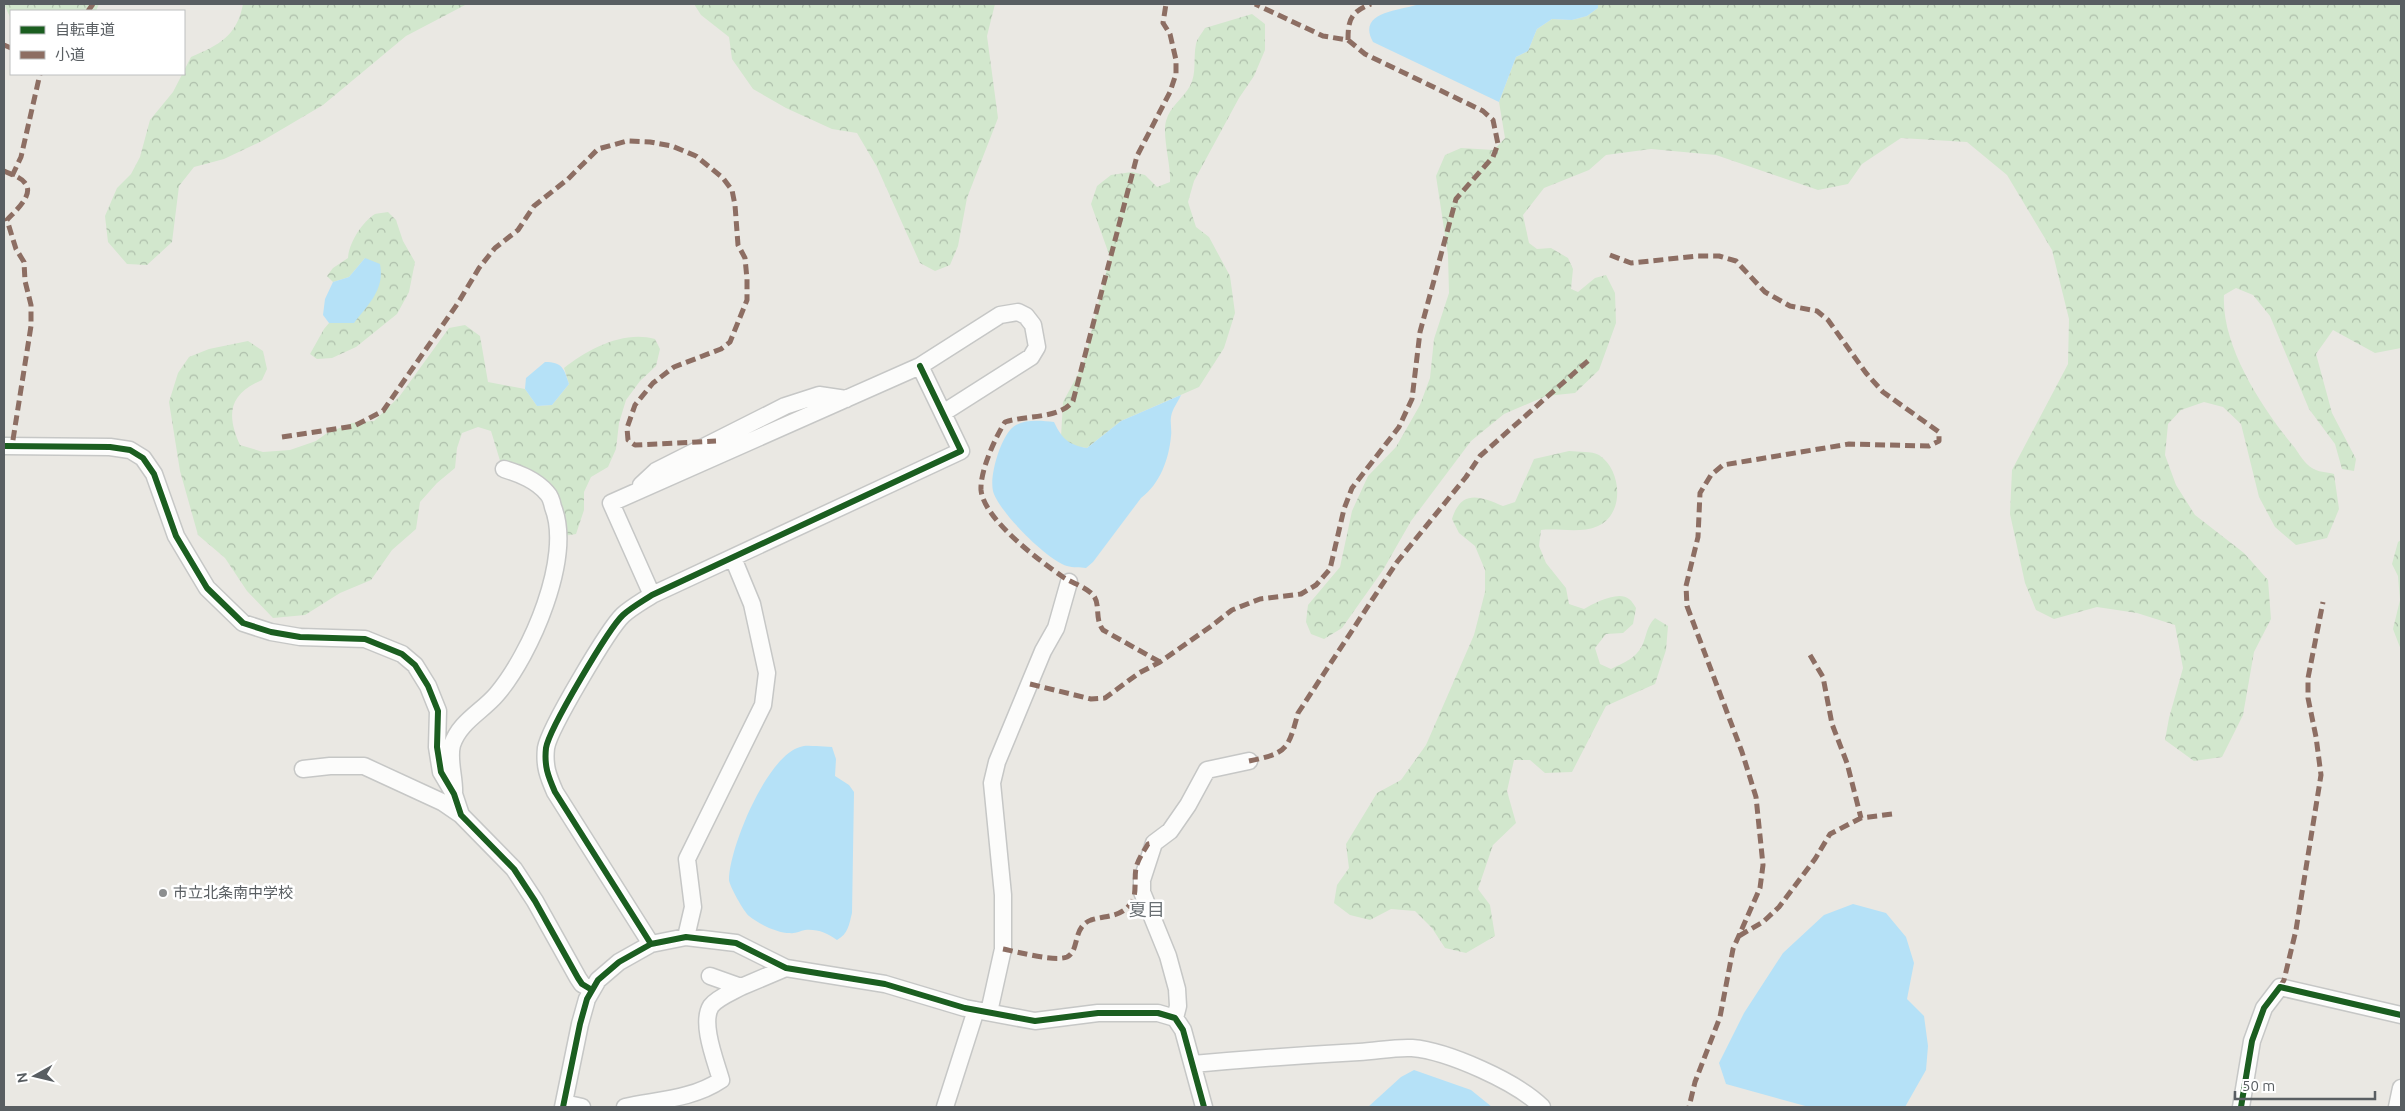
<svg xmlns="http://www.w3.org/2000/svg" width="2405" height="1111" font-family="Ubuntu,'Noto Sans JP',sans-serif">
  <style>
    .forest { fill: url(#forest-crowns) }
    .water { fill: #b5e1f7 }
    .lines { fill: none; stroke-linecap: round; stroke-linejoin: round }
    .minor-casing { stroke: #c6c7c6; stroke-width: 19 }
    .minor { stroke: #fcfcfb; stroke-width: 16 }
    .quiet { stroke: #8d6e63; stroke-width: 5; stroke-dasharray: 10 5; stroke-linecap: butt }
    .cycleway-casing { stroke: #fff; stroke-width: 9 }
    .cycleway { stroke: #1b5e20; stroke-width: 6 }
    .poi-dot { fill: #8c8e8f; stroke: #fff; stroke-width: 2 }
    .labels { text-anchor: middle; stroke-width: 5; stroke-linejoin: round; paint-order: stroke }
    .poi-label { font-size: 15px; fill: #595e62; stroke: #fff; text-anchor: start }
    .quarter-label { font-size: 18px; fill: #6a7074; stroke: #fff }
  </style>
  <defs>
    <pattern id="forest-crowns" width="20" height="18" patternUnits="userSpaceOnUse" patternTransform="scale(1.25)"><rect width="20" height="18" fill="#d2e7cd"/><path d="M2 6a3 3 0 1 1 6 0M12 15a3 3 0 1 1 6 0" fill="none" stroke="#adbeaa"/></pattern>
  </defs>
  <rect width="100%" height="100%" fill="#eae8e3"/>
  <path class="forest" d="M4 4H99L96 11H11V19Z
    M243 4H467L406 36 323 105 262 141 224 159 194 167 179 186 172 242 147 265 127 264 108 242 105 216 117 188 131 174 140 157 150 120 173 92 191 57C219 45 237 36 243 4Z
    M694 4H995L987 36 998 118 967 198 958 246 950 265 935 271 920 263 877 167 857 133 832 129 786 108 753 89 732 59 729 37 701 15Z
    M1598 4H2401V348L2375 353 2333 330 2316 354 2332 413 2356 459 2354 471 2342 469 2335 444 2309 409 2270 316 2253 295 2236 288 2224 295C2221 346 2263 410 2295 448 2299 454 2305 464 2312 468 2317 472 2327 472 2334 474L2339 509 2327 538 2296 545 2275 527 2259 497 2241 424 2223 407 2204 402 2181 410 2168 424 2165 455 2176 485 2195 515 2244 553 2268 580 2271 619 2254 652 2243 715 2222 757 2194 761 2165 740 2169 718 2183 668 2175 625 2137 613 2097 607 2054 619 2036 610 2025 583 2010 514 2012 470 2068 364 2069 319 2052 250 2007 175 1967 142 1901 138 1862 164 1848 184 1818 190 1716 155 1651 149 1606 155 1589 170 1544 188 1523 215 1529 243 1537 249 1551 248 1568 258 1573 269 1571 289 1578 292 1595 278 1606 275 1615 293 1616 323 1599 370 1575 393 1546 396 1504 414 1471 441 1411 521 1383 570 1342 628 1324 639 1311 634 1306 622 1308 605 1340 567 1352 511 1368 476 1396 447 1420 405 1430 378 1434 339 1449 293 1448 255 1436 176 1445 155 1461 148 1494 150 1505 138 1499 102 1516 57 1528 51 1537 29 1552 19 1572 20 1587 16 1598 8Z
    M1252 14 1265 24V50L1254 76 1239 98 1194 181 1188 202 1196 227 1209 237 1230 276 1235 313 1224 348 1199 387 1121 421 1087 448 1073 446 1061 437 1063 402 1083 365 1110 257 1091 204 1097 186 1111 175 1132 172 1145 175 1157 187 1170 182C1171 165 1162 136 1166 121 1170 106 1183 99 1190 86 1197 73 1193 58 1196 44 1197 39 1202 33 1205 28Z
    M388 212 396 220 403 241 415 262 409 292 397 314 356 347 332 358 317 359 310 354 324 329 329 323H354L365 258 349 277 333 282 327 276 333 268 348 258C349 243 362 222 375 214 378 213 384 213 388 212Z
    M465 325 480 336 488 382 525 389 537 406 552 405 569 384 564 368C588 349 624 330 655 339L660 349 656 366 640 381 626 400 619 423 616 449 608 467 591 477 584 492V510L576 534 557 537 546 514 544 492 501 464 491 431 478 427 462 433 457 448 455 468 437 483 420 502 416 529 392 550 371 580 340 593 305 615 273 618 247 591 225 558 198 535 180 471 169 402 178 373 189 357 209 349 248 341 263 351 267 369 262 380C229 394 226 414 240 445L263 452 290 450 316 441 327 433 352 423 374 421 399 397 449 328Z
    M1569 451C1578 452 1592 451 1599 455 1622 470 1625 514 1598 526 1580 534 1560 528 1541 530L1539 546 1546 563 1566 588 1569 604 1584 609C1594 603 1619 590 1629 599 1632 601 1634 605 1636 608L1633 624 1623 633 1606 634 1595 648 1600 664 1611 669C1623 663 1635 659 1642 646 1647 635 1646 627 1655 618L1668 626 1666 650 1655 684 1606 706 1572 772 1545 773 1530 760H1514L1507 791 1516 823 1493 845 1478 889 1490 905 1495 936 1466 953 1445 948 1432 928 1415 911 1391 909 1370 920 1350 915 1334 903 1337 885 1349 868 1346 844 1377 793 1401 780 1426 745 1474 635 1485 592V570L1475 546 1459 533 1452 519C1461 489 1480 496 1503 506L1515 502 1534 459Z
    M2401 540V650L2393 629 2400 600 2398 576 2392 564 2398 542Z"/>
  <path class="water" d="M1419 4H1598V8L1587 16 1572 20 1552 19 1537 29 1528 51 1516 57 1499 102 1373 42C1356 11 1401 11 1419 4Z
    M365 258 380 264C385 289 369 304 354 323H329L323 315 325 299 333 282 349 277Z
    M545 362C562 362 564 368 569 384L552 405 537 406 525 389 526 378Z
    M1181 395C1178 402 1172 409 1171 417 1170 423 1172 430 1171 436 1169 459 1160 484 1141 498L1093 562 1086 568C1080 567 1073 568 1067 566 1047 560 998 511 993 491 989 475 1002 432 1016 425 1027 419 1043 421 1054 422 1062 439 1069 445 1087 448L1121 421Z
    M816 746 832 747 836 759 835 776 849 785 854 792 852 913C849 925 848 934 837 940 827 933 818 929 805 930 800 931 795 934 790 933 777 933 759 924 749 916 744 912 729 885 729 880 729 848 767 756 800 747 805 745 811 746 816 746Z
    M1853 904 1886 913 1906 937 1914 963 1907 999 1924 1016 1928 1046 1926 1070 1905 1107H1809L1726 1084 1719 1063 1744 1013 1783 953 1824 915Z
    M1414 1070 1471 1090 1492 1107H1368L1401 1077Z"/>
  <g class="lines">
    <defs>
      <path id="minor" d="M4 446 110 447 130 450 143 458 154 474 176 536 207 588 243 623 271 632 300 637 365 639 402 654 415 665 428 686 438 711 437 747 441 772 454 794 461 815 514 869 535 901 578 978 582 984 592 990
        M641 485 656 471 785 406 819 395 846 399
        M652 595 611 503 920 366 1000 315 1018 312 1026 316 1033 325 1037 347 1031 357 943 413
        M303 769 330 766H364L442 802 461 815
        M454 794C455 778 448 760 452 745 459 722 483 711 497 694 531 654 573 557 553 507 552 502 550 496 547 493 536 480 520 474 504 469
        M686 937 693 907 687 859 763 705 767 673 752 604 733 558
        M651 944 555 792C548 776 544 766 546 748 549 729 609 628 623 615 632 607 643 601 652 595L961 451 920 366
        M710 976 741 987 786 968
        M989 1012 1003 949V895L992 783 997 762 1043 651 1056 628 1069 582
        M1175 1018 1178 1006 1177 989 1168 956 1142 892V880L1154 843 1170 831 1188 805 1207 770 1249 761
        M1193 1064C1248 1059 1304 1055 1359 1052 1377 1051 1395 1047 1412 1048 1448 1051 1517 1082 1542 1107
        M564 1103 582 1107
        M563 1107 580 1024 587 999 598 980 619 962 651 944 686 937 736 943 786 968 885 984 965 1008 1035 1021 1098 1013H1158L1175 1018 1183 1030 1204 1107
        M625 1107C657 1100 693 1099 721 1080 716 1062 700 1023 711 1006 717 998 732 992 741 987
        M945 1107 976 1010
        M2241 1107 2252 1041 2264 1008 2280 987 2401 1015
        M2397 1107 2401 1088"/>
    </defs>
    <use href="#minor" class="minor-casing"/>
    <use href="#minor" class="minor"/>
    <path class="quiet" d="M88 11 93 4
      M1348 40C1348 19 1351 12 1371 4
      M4 45 11 48
      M4 171C10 174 21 177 25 183 35 195 14 212 7 220L16 249 24 262 25 281 31 305V326L12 446
      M12 176 21 157 40 74
      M1610 255 1631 263 1698 256H1719L1736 261 1765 292 1790 306 1817 311 1828 320 1866 373 1883 392 1939 432V441L1929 446 1849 444 1723 465 1711 475 1700 493 1698 537 1686 586 1687 606 1742 752 1756 797 1763 865 1760 888 1733 949 1720 1017 1695 1082 1689 1107
      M282 437 354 426 383 411 458 303 479 268 495 248 518 230 534 206 568 179 598 149 627 141 650 142 672 146 696 156 723 178 732 190 735 205 738 245 745 258 747 279V300L730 342 721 349 674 367 653 383 635 405 627 428 628 440 635 445 716 441
      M1810 655 1823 677 1832 724 1847 763 1861 818
      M1160 662 1103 630C1094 618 1101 604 1093 595 1086 587 1072 583 1063 577 1040 561 984 520 981 490 980 471 995 438 1005 422 1026 415 1060 419 1073 401L1137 156 1170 92 1176 74V60L1170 34 1163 23 1166 4
      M1030 684 1091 699 1105 698 1139 673 1160 662 1210 627 1232 610 1260 599 1301 594 1316 585 1330 569 1344 509 1352 488 1399 427 1412 399 1420 332 1456 199 1493 157 1498 144 1493 120 1483 111 1365 54 1348 40 1323 36 1255 4
      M1249 761C1287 753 1288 750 1298 713L1397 562 1466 477 1480 456 1590 359
      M1739 936 1763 922 1779 907 1815 859 1830 834 1861 818 1892 814
      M1003 949C1018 952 1055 962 1067 957 1080 951 1072 927 1091 920 1107 915 1121 918 1132 902 1137 893 1134 878 1136 868 1138 859 1144 851 1148 844L1154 843
      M2280 987 2284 980 2296 930 2321 775 2316 737 2308 698V678L2323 602"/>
    <defs>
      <path id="cycleway" d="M4 446 110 447 130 450 143 458 154 474 176 536 207 588 243 623 271 632 300 637 365 639 402 654 415 665 428 686 438 711 437 747 441 772 454 794 461 815 514 869 535 901 578 978 582 984 592 990
        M651 944 555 792C548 776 544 766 546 748 549 729 609 628 623 615 632 607 643 601 652 595L961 451 920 366
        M563 1107 580 1024 587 999 598 980 619 962 651 944 686 937 736 943 786 968 885 984 965 1008 1035 1021 1098 1013H1158L1175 1018 1183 1030 1204 1107
        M2241 1107 2252 1041 2264 1008 2280 987 2401 1015"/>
    </defs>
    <use href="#cycleway" class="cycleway-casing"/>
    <use href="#cycleway" class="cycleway"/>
  </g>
  <circle class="poi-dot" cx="163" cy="893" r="5"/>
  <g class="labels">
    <g class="poi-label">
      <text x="173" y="898">市立北条南中学校</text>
    </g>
    <g class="quarter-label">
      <text x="1147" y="916">夏目</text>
    </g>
  </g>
  <rect width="2405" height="1111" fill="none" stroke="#595e62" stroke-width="10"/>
  <rect x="10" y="10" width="175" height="65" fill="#ffffff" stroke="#bdbfc0"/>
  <rect x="20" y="26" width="25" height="8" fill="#1b5e20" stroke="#bdbfc0"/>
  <text x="55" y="35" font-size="15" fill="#595e62">自転車道</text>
  <rect x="20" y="51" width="25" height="8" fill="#8d6e63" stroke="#bdbfc0"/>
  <text x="55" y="60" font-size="15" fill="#595e62">小道</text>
  <g transform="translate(35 1076) rotate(262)" stroke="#ffffff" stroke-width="4" paint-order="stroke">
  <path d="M0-4L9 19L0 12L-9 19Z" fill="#595e62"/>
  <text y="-8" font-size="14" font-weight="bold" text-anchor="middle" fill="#595e62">N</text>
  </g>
  <path d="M2235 1091v8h140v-8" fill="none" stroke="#595e62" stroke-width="2.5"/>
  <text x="2242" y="1091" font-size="15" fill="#595e62" stroke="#ffffff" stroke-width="4" paint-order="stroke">50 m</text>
</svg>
